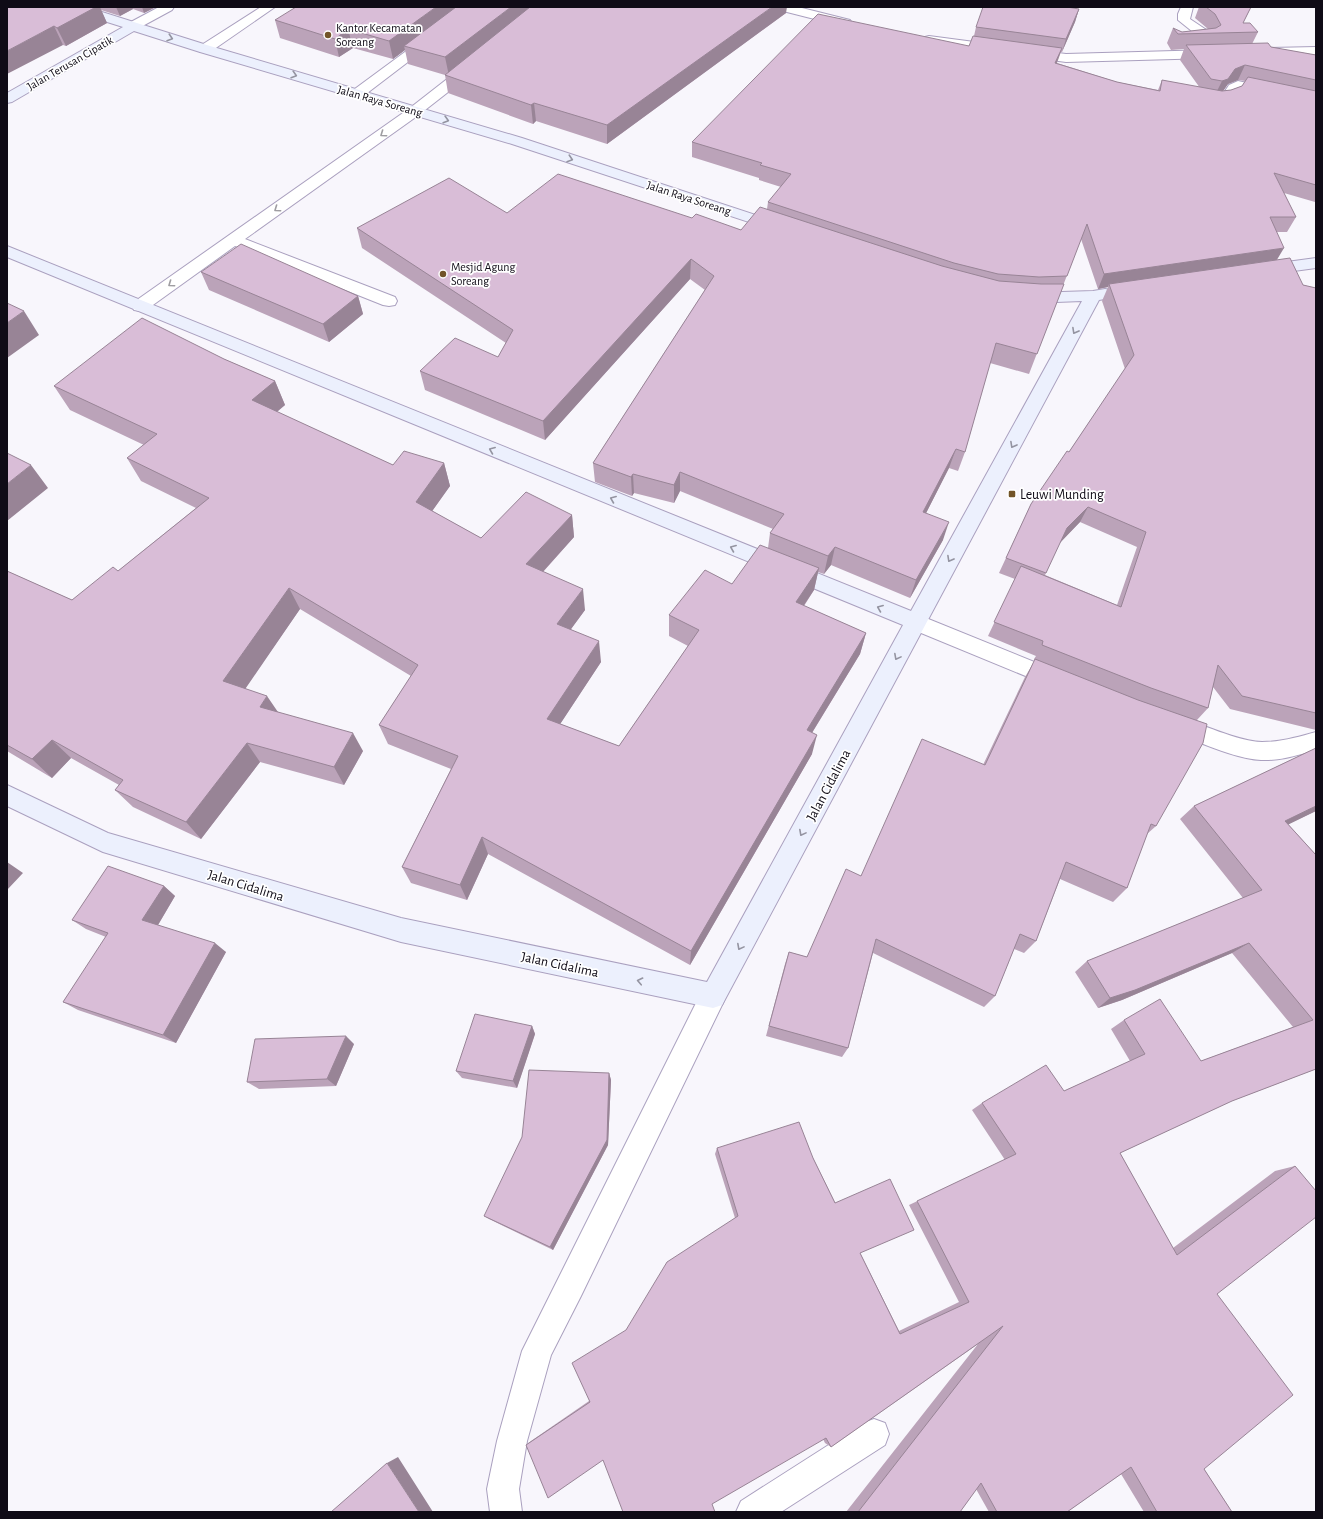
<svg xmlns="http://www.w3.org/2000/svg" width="1323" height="1519" font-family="'Alegreya Sans',sans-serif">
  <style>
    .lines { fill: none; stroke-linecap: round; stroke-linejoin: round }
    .lane-casing { stroke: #aaa0bf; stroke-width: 2 }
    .street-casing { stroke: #aaa0bf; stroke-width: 2 }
    .secondary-casing { stroke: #aaa0bf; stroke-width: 2 }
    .lane { fill: #fff; fill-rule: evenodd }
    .street { fill: #fff; fill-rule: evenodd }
    .secondary { fill: #ecf0fd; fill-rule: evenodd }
    .wall { fill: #bba3b9; fill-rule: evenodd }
    .shaded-wall { fill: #988496 }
    .building { fill: #d9bdd7; stroke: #988496 }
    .oneway { stroke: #9494a1 }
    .oneway2 { stroke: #9f9da2 }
    .poi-dot { fill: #725428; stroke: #fff; stroke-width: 1.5 }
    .labels { text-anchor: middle; stroke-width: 3.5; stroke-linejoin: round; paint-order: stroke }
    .far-poi-label { font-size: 12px; fill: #0f0b16; stroke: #fff; text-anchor: start }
    .far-street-label { font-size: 12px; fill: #0f0b16; stroke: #fff }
    .poi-label { font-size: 14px; fill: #0f0b16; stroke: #fff; text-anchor: start }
    .street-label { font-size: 14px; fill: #0f0b16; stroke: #fff }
  </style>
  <rect width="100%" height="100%" fill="#f8f6fc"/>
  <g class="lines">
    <defs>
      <path id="lane" d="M159 7H174L172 10 137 29H129L127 26 129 23Z
        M466 7H480L362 97H352L350 94 352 91Z"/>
      <path id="street" d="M261 7H275L210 52H200L199 49 200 46Z
        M777 7H798L850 20 852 23 850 26 846 27 779 10Z
        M1181 7H1193L1190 19 1208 31 1211 39 1209 42 1188 45 1184 44 1182 41 1184 38 1198 36 1178 20V14Z
        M929 36 1066 54 1211 50 1216 51 1217 54 1216 57 1211 58 1066 62 925 43 923 40 925 37Z
        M1316 47V55L1265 56 1260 55 1259 52 1260 49 1265 48Z
        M470 64 475 65 477 68 475 71 420 114 245 239 395 297 397 301 395 305 389 306 383 305 235 246 146 310 140 311 134 310 132 306 134 302 410 108 465 65Z
        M1238 81 1316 98V106L1240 90C1235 104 1221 106 1206 103L1204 100 1206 97C1224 93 1218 102 1229 85Z
        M916 614 1064 674 1067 680 1064 686 1057 689 909 628 906 622 909 616Z
        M1177 716C1201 724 1237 741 1262 742 1281 742 1298 737 1316 732V750C1298 755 1280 761 1261 760 1235 759 1195 740 1169 731L1166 725 1169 719Z
        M713 984 722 987 726 996 722 1005 581 1296 551 1355 527 1441 519 1489 522 1512H490L487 1489 497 1441 522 1351 704 987Z
        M874 1419 885 1423 889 1434 885 1445 781 1512H736L741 1501 863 1423Z"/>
      <path id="secondary" d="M67 7H86L210 46 522 138 783 224 786 227 783 230 778 232 773 230 512 144 200 52 134 31 12 102 7 103V93L123 27 69 10Z
        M7 246 911 611 1082 301 1030 303 1024 302 1022 298 1024 294 1030 293 1093 291 1105 289 1111 290 1113 294 1111 298 1099 300 722 1005 713 1008 401 942 103 852 7 806V785L108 833 401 918 707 982 903 625 7 257Z
        M1316 258V268L1264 275 1258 273 1256 270 1258 267 1264 265Z"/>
    </defs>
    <use href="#lane" class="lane-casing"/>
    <use href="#street" class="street-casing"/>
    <use href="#secondary" class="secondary-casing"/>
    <use href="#lane" class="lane"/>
    <use href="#street" class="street"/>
    <use href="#secondary" class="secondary"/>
  </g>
  <path class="wall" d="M7 7H156L144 13 133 9 120 16 101 10 107 23 66 46 63 45Z
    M1199 7H1251L1243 23 1258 32 1252 44 1316 55V199L1315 202 1284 193 1296 217 1287 232H1277V260L1303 285 1316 288V730L1230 709 1213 687 1208 708 1197 720 1156 826 1147 834 1127 888 1113 902 1060 879 1036 941 1024 953 1014 949 995 996 984 1007 873 953 848 1048 842 1057 766 1036 785 964 789 952 807 957 861 876 983 765 1025 677 1035 660 1034 659 1036 656 988 636 1015 579 999 573 1031 504 1069 452 1125 369 1102 301 1108 287 1098 289 1081 239 1029 374 990 363 965 452 958 471 949 468 926 513 943 540 910 598 831 565 824 574 818 572 814 590 804 606 866 633 860 654 812 733V754L690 965 488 854 467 900 411 883 402 867 451 769 388 744 379 725 411 676 300 609 245 688 278 712 363 751 344 785 260 762 201 839 133 807 115 790 119 785 71 758 52 778 7 751V571L72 600 118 571 196 508 141 481 127 458 144 445 70 410 54 386 224 359 275 381 285 405 277 412 393 465 444 463 450 486 432 511 481 538 572 515 574 537 543 572 585 610 571 629 601 662 560 724 619 746 688 646 669 636V615L732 584 768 548 770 533 773 529 680 491 674 503 634 493 632 496 595 482 593 463 705 290 690 279 545 440 425 390 420 371 498 357 506 343 362 248 357 228 507 213 692 218 741 230 767 209 768 202 781 187 759 180V178L692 157V142L969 46 974 36 976 27 1079 9 1075 22 1062 52H1061L1057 63 1117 82 1158 90 1162 80 1200 88 1180 60 1184 49 1171 50 1167 43 1173 28 1182 32 1208 29 1195 18ZM1238 80 1245 81 1242 86 1231 90 1223 91 1228 84ZM1080 522 1137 547 1117 605 1045 575 1060 542Z
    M786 13 607 144 536 121 533 124 448 93 445 75 408 64 405 50 393 59 353 48 339 57 280 38 275 20Z
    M201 272 358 296 363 314 329 342 209 290Z
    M1316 748V811L1288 824 1316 855V1069L1229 1102 1120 1153 1173 1248 1275 1171 1295 1166 1217 1294 1204 1469 1232 1512H1144L1121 1474 1067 1512H989L976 1489 960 1512H846L978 1344 831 1447 825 1443 823 1439 603 1460 526 1445 531 1441 589 1401 626 1330 735 1218 715 1154 717 1148 813 1158 899 1331 959 1302 909 1205 1005 1160 972 1110 982 1103 1064 1091 1130 1061 1111 1029 1124 1020 1201 1061 1293 1027 1232 953 1122 1000 1098 1008 1075 972 1087 961 1243 898 1180 819 1194 806Z
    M164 886 175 896 158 925 226 952 176 1043 78 1010 63 1002 106 937 86 929 72 920Z
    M532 1026 535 1034 517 1088 462 1078 456 1071Z
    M354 1044 336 1086 259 1089 247 1082Z
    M609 1073 611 1080 608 1145 553 1250 489 1219 484 1216Z"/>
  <path class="shaded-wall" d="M96 7H100L107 23 66 46 57 28Z
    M116 7H132L133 9 120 16Z
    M142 7H156L144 13Z
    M436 7H463L404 46 405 50 393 59 389 41Z
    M511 7H536L449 76 445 57Z
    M772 7H787L786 13 607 144V125Z
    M1079 9 1075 22 1062 52 1066 39Z
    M54 26 63 45 7 74V51Z
    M348 29 353 48 339 57 335 39Z
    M1062 48 1057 62 1050 78 1055 63Z
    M1245 65 1238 80 1228 84 1221 94 1215 95 1222 81 1235 69Z
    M534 103 536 121 533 124 531 105Z
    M1284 248 1275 263 1109 284 1108 287 1098 289 1104 274Z
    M691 259 690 279 545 440 543 421Z
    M358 296 363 314 329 342 323 324Z
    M24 311 39 335 7 358V323Z
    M275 381 285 405 262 424 252 400Z
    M956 449 949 468 917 531 923 512Z
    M444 463 450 486 423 524 416 502Z
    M31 465 48 488 7 521V484Z
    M680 472V491L674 503V485Z
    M633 474 634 493 632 496 631 477Z
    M1088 507 1080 522 1059 544 1067 528Z
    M572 515 574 537 530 586 526 564Z
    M949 522 943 540 910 598 916 580Z
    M835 547 831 565 824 574 828 556Z
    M819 568 814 590 792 623 796 602Z
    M289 588 300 609 237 701 223 681Z
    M583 589 585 610 560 644 557 624Z
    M866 633 860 654 802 749 807 730Z
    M599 641 601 662 551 738 547 719Z
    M267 696 280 715 260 707Z
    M353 733 363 751 344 785 334 767Z
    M817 735 812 754 690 965 691 951Z
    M52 740 71 758 52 778 32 759Z
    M247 743 260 762 201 839 186 822Z
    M1316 806V811L1269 834 1285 821Z
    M482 837 488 854 467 900 460 885Z
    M7 862 23 873 7 890Z
    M164 886 175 896 155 930 142 920Z
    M215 943 226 952 176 1043 163 1035Z
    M1249 943 1232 953 1122 1000 1098 1008 1110 998Z
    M532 1026 535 1034 517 1088 513 1081Z
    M346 1036 354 1044 336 1086 327 1079Z
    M609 1073 611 1080 608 1145 553 1250 550 1247Z
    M398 1457 433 1512H419L387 1463Z"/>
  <path class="building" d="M7 7H96L57 28 54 26 7 51Z
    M296 7H436L389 41 348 29 335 39 275 20Z
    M456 7H511L445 57 404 46Z
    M530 7H772L607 125 534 103 531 105 445 75Z
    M983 7H1067L1079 9 1066 39 976 27Z
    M1206 7H1251L1243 23H1250L1258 32 1178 34 1173 28 1182 32 1216 28 1221 25 1215 14Z
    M818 14 969 46 973 36 1062 48 1055 63 1117 82 1160 91 1162 80 1222 91 1231 90 1242 86 1248 77 1316 91V185L1274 173 1296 217H1270L1284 248 1104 274 1087 224 1067 276 1039 277 998 274 954 263 768 202 791 174 760 165 762 163 692 142Z
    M1268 43 1271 47 1316 55V80L1245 65 1235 69 1228 79 1222 81 1211 79 1186 45Z
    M558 174 692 218 696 214 741 230 760 207 942 266 999 281 1041 284H1064L1037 354 996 343 965 452 956 449 923 512 949 522 916 580 835 547 828 556 770 533 784 514 680 472 674 485 633 474 631 477 593 463 714 276 691 259 543 421 420 371 455 338 498 357 513 330 357 228 449 178 507 213Z
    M241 244 358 296 323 324 201 272Z
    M1290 258 1303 285 1316 288V713L1242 696 1218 665 1208 708 1151 688 1042 645 1043 641 994 622 1021 566 1121 607 1146 532 1088 507 1067 528 1046 573 1006 558 1031 504 1067 451 1069 452 1134 355 1109 284Z
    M7 303 24 311 7 323Z
    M142 318 224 359 275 381 252 400 393 465 404 451 444 463 416 502 481 538 526 492 572 515 526 564 583 589 557 624 599 641 547 719 619 746 699 630 669 615 705 570 732 584 760 545 819 568 796 602 866 633 807 730 817 735 691 951 482 837 460 885 402 867 458 756 379 725 418 665 289 588 223 681 267 696 260 707 353 733 334 767 247 743 186 822 115 790 123 780 52 740 32 759 7 745V571L72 600 113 567 118 571 209 498 127 458 157 434 54 386Z
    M7 453 31 465 7 484Z
    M1035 659 1138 700 1207 724 1203 743 1156 826 1151 824 1127 888 1066 862 1036 941 1020 934 995 996 876 939 848 1048 769 1026 789 952 807 957 846 869 861 876 922 739 985 765Z
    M1316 748V806L1285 821 1316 855V1069L1232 1101 1120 1153 1177 1255 1295 1166 1316 1191V1217L1217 1294 1293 1395 1204 1469 1232 1512H1157L1131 1467 1067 1512H997L981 1483 960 1512H858L1003 1326 831 1447 826 1438 712 1504 715 1512H623L603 1460 548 1498 526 1445 590 1402 572 1363 626 1330 667 1262 738 1216 717 1148 799 1122 813 1158 835 1203 890 1179 914 1230 860 1253 900 1334 969 1302 917 1201 1016 1154 982 1103 1046 1065 1064 1091 1145 1054 1124 1020 1160 999 1201 1061 1313 1020 1249 943 1135 990 1110 998 1087 961 1262 890 1194 806Z
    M108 866 164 886 142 920 215 943 163 1035 63 1002 108 933 72 920Z
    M475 1014 532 1026 513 1081 456 1071Z
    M346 1036 327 1079 247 1082 255 1039Z
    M529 1070 609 1073 607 1140 550 1247 484 1216 522 1137Z
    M387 1463 419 1512H331Z"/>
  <defs><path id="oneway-chevron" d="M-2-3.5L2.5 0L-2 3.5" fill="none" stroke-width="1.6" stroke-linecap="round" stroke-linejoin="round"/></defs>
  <g class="oneway">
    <use href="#oneway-chevron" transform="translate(170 38) rotate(18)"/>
    <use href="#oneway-chevron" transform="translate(294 75) rotate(17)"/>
    <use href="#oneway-chevron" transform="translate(446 120) rotate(16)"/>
    <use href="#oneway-chevron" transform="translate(570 159) rotate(18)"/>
    <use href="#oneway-chevron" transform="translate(1075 331) rotate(119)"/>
    <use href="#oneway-chevron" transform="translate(1013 445) rotate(119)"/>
    <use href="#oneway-chevron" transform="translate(492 450) rotate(-158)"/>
    <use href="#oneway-chevron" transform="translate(613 499) rotate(-158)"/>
    <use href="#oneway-chevron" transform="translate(733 548) rotate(-158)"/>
    <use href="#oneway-chevron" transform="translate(950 559) rotate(119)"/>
    <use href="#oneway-chevron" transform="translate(880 608) rotate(-158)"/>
    <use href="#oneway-chevron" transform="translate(897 657) rotate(118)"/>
    <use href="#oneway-chevron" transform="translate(802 833) rotate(118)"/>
    <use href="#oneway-chevron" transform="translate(740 947) rotate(118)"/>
    <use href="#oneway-chevron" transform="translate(640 981) rotate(-168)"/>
  </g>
  <g class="oneway2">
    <use href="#oneway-chevron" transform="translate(383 134) rotate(145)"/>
    <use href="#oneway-chevron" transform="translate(277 209) rotate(145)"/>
    <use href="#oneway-chevron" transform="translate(171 284) rotate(145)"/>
  </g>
  <g class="poi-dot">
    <circle cx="328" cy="35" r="4"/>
    <circle cx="443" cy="274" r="4"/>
    <rect x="1008" y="490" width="8" height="8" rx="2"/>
  </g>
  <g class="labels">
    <g class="far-poi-label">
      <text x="336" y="32">Kantor Kecamatan<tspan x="336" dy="14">Soreang</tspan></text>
      <text x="451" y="271">Mesjid Agung<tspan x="451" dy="14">Soreang</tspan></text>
    </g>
    <g class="far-street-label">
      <text transform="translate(70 63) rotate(-30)" y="4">Jalan Terusan Cipatik</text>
      <text transform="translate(380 101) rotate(16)" y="4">Jalan Raya Soreang</text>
      <text transform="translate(689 198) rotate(18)" y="4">Jalan Raya Soreang</text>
    </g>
    <g class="poi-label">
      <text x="1020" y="499">Leuwi Munding</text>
    </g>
    <g class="street-label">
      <text transform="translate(828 785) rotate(-62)" y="5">Jalan Cidalima</text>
      <text transform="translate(246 885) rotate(17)" y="5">Jalan Cidalima</text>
      <text transform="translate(560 964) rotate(12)" y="5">Jalan Cidalima</text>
    </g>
  </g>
  <rect width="1323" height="1519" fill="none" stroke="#0f0b16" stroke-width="16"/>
</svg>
